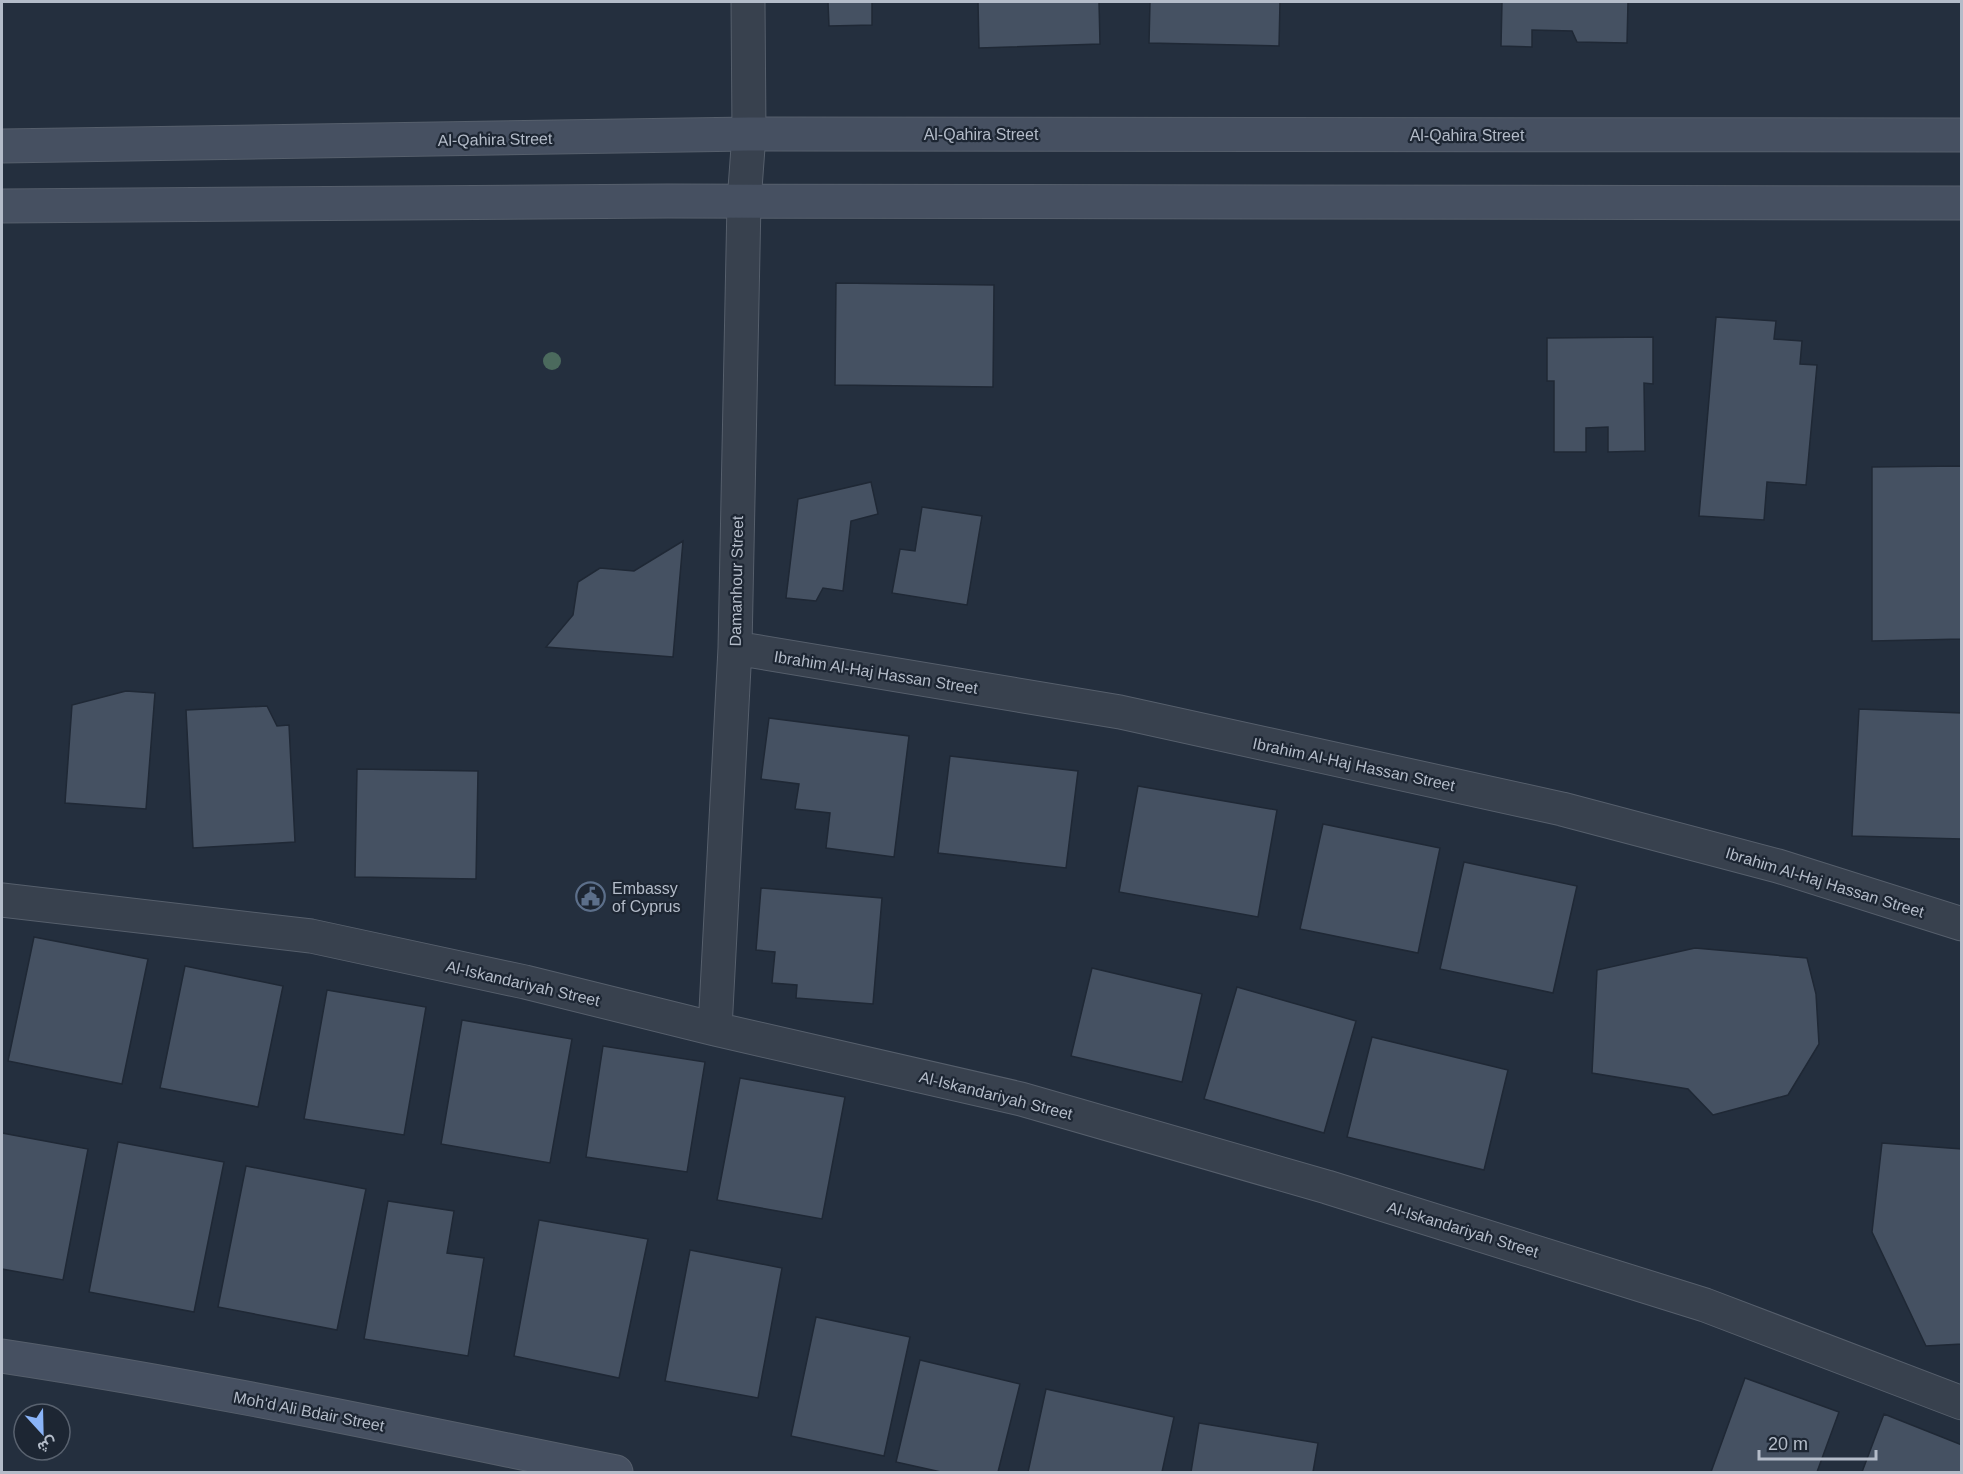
<svg xmlns="http://www.w3.org/2000/svg" width="1963" height="1474" font-family="Helvetica,Vazirmatn,sans-serif">
  <style>
    .building { fill: #455162; stroke: #1f2835; stroke-width: 1.5 }
    .lines { fill: none; stroke-linecap: round; stroke-linejoin: round }
    .street-casing { stroke: #565f6c; stroke-width: 35 }
    .secondary-casing { stroke: #565f6c; stroke-width: 35 }
    .street { stroke: #38414e; stroke-width: 33 }
    .secondary { stroke: #465061; stroke-width: 33 }
    .tree { fill: #4b6a5d }
    .labels { text-anchor: middle; stroke-width: 4.5; stroke-linejoin: round; paint-order: stroke }
    .street-label { font-size: 16px; fill: #b4bcc9; stroke: #1d2633 }
    .poi-label { font-size: 16px; fill: #b4bcc9; stroke: #1d2633; text-anchor: start }
  </style>
  <rect width="100%" height="100%" fill="#242f3e"/>
  <path class="building" d="M828 2H872V25L829 26Z
    M978 2H1099L1100 44 979 48Z
    M1150 2H1280L1279 46 1149 43Z
    M1502 2H1628L1627 43 1577 42 1572 31 1532 30V47L1501 46Z
    M836 283 994 285 993 387 835 385Z
    M1716 317 1776 321 1774 339 1802 341 1800 364 1817 365 1806 485 1767 482 1764 520 1699 516Z
    M1653 337V384L1644 383 1645 451 1608 452V427L1586 428V452H1554V381H1547V338Z
    M1962 466V639L1872 641V467Z
    M871 482 878 514 851 521 843 591 823 588 816 601 786 598 798 499Z
    M922 507 982 516 967 605 892 593 900 549 915 551Z
    M683 541 673 657 546 647 573 615 578 582 600 568 634 571Z
    M126 691 155 693 146 809 65 803 72 705Z
    M267 706 277 726 289 725 295 842 193 848 186 710Z
    M1859 709 1962 713V839L1852 836Z
    M769 718 909 736 894 857 826 848 830 813 795 809 799 784 761 779Z
    M950 756 1078 771 1066 868 938 853Z
    M357 769 478 771 476 879 355 877Z
    M1138 786 1277 810 1258 917 1119 892Z
    M1323 824 1440 848 1418 953 1300 929Z
    M1464 862 1577 886 1553 993 1440 969Z
    M761 888 882 898 873 1004 796 998 797 985 772 983 775 952 756 950Z
    M34 937 148 959 122 1084 8 1061Z
    M1695 948 1807 958 1816 994 1819 1044 1788 1095 1713 1115 1688 1089 1592 1073 1597 970Z
    M185 966 283 986 258 1107 160 1088Z
    M1092 968 1202 994 1182 1082 1071 1056Z
    M1237 987 1356 1021 1324 1133 1204 1099Z
    M327 990 426 1007 404 1135 304 1119Z
    M462 1020 572 1039 550 1163 441 1144Z
    M1372 1037 1508 1070 1484 1170 1347 1137Z
    M603 1046 705 1062 687 1172 586 1157Z
    M740 1078 845 1097 822 1219 717 1200Z
    M2 1133 88 1149 63 1280 2 1269Z
    M118 1142 224 1162 194 1312 89 1292Z
    M1882 1143 1962 1149V1344L1926 1346 1872 1232Z
    M246 1166 366 1189 337 1330 218 1307Z
    M388 1201 454 1211 447 1253 484 1258 468 1356 364 1339Z
    M539 1220 648 1239 619 1378 514 1356Z
    M690 1250 782 1268 758 1398 665 1381Z
    M816 1317 910 1337 884 1456 791 1436Z
    M920 1360 1020 1384 998 1472H941L896 1462Z
    M1745 1378 1839 1412 1817 1472H1711Z
    M1046 1389 1174 1417 1162 1472H1028Z
    M1884 1414 1962 1445V1472H1862Z
    M1199 1423 1318 1443 1313 1472H1191Z"/>
  <g class="lines">
    <defs>
      <path id="street" d="M735 648 1120 712 1562 809 1778 866 1962 924
        M2 900 311 936 525 982 715 1029 1021 1099 1327 1187 1705 1305 1962 1403
        M715 1029 735 648 744 202 749 134 748 2"/>
      <path id="secondary" d="M2 146 749 134 1962 135
        M2 206 667 201 1962 203
        M2 1356C208 1387 412 1431 616 1472"/>
    </defs>
    <use href="#street" class="street-casing"/>
    <use href="#secondary" class="secondary-casing"/>
    <use href="#street" class="street"/>
    <use href="#secondary" class="secondary"/>
  </g>
  <circle class="tree" cx="552" cy="361" r="9"/>
  <defs>
    <symbol id="civic-ring" viewBox="-11 -11 22 22"><circle r="9.5" fill="#1d2633" stroke="#5c6f8a" stroke-width="1.5"/><path d="M-.6-6.5H3V-4.5H.6V-3L4-1V1h2V6H-6V1h2V-1L-.6-3ZM-1.2 2.5V6h2.4V2.5Z" fill="#5c6f8a"/></symbol>
  </defs>
  <g fill-rule="evenodd">
    <use href="#civic-ring" x="574" y="880" width="33" height="33"/>
  </g>
  <g class="labels">
    <g class="street-label">
      <text x="981" y="140">Al-Qahira Street</text>
      <text x="1467" y="141">Al-Qahira Street</text>
      <text transform="translate(495 139) rotate(-1)" y="6">Al-Qahira Street</text>
      <text transform="translate(736 581) rotate(-89)" y="6">Damanhour Street</text>
      <text transform="translate(876 672) rotate(9)" y="6">Ibrahim Al-Haj Hassan Street</text>
      <text transform="translate(1354 764) rotate(12)" y="6">Ibrahim Al-Haj Hassan Street</text>
      <text transform="translate(1825 882) rotate(17)" y="6">Ibrahim Al-Haj Hassan Street</text>
      <text transform="translate(523 983) rotate(13)" y="6">Al-Iskandariyah Street</text>
      <text transform="translate(996 1095) rotate(14)" y="6">Al-Iskandariyah Street</text>
      <text transform="translate(1463 1229) rotate(17)" y="6">Al-Iskandariyah Street</text>
      <text transform="translate(309 1411) rotate(11)" y="6">Moh'd Ali Bdair Street</text>
    </g>
    <g class="poi-label">
      <text x="612" y="894">Embassy<tspan x="612" dy="18">of Cyprus</tspan></text>
    </g>
  </g>
  <rect width="1963" height="1474" fill="none" stroke="#b4bcc9" stroke-width="6"/>
  <g transform="translate(42 1432) rotate(158)"><circle r="28" fill="#1d2633" stroke="#59626f" stroke-width="1.5"/>
  <path d="M0-4.5L10 22L0 15L-10 22Z" fill="#8ab4f8"/>
  <text y="-9" font-size="16" font-weight="bold" text-anchor="middle" fill="#b4bcc9">ش</text>
  </g>
  <path d="M1759 1450v9h117v-9" fill="none" stroke="#b4bcc9" stroke-width="3"/>
  <text x="1768" y="1450" font-size="18" fill="#b4bcc9" stroke="#1d2633" stroke-width="4.5" paint-order="stroke">20 m</text>
</svg>
